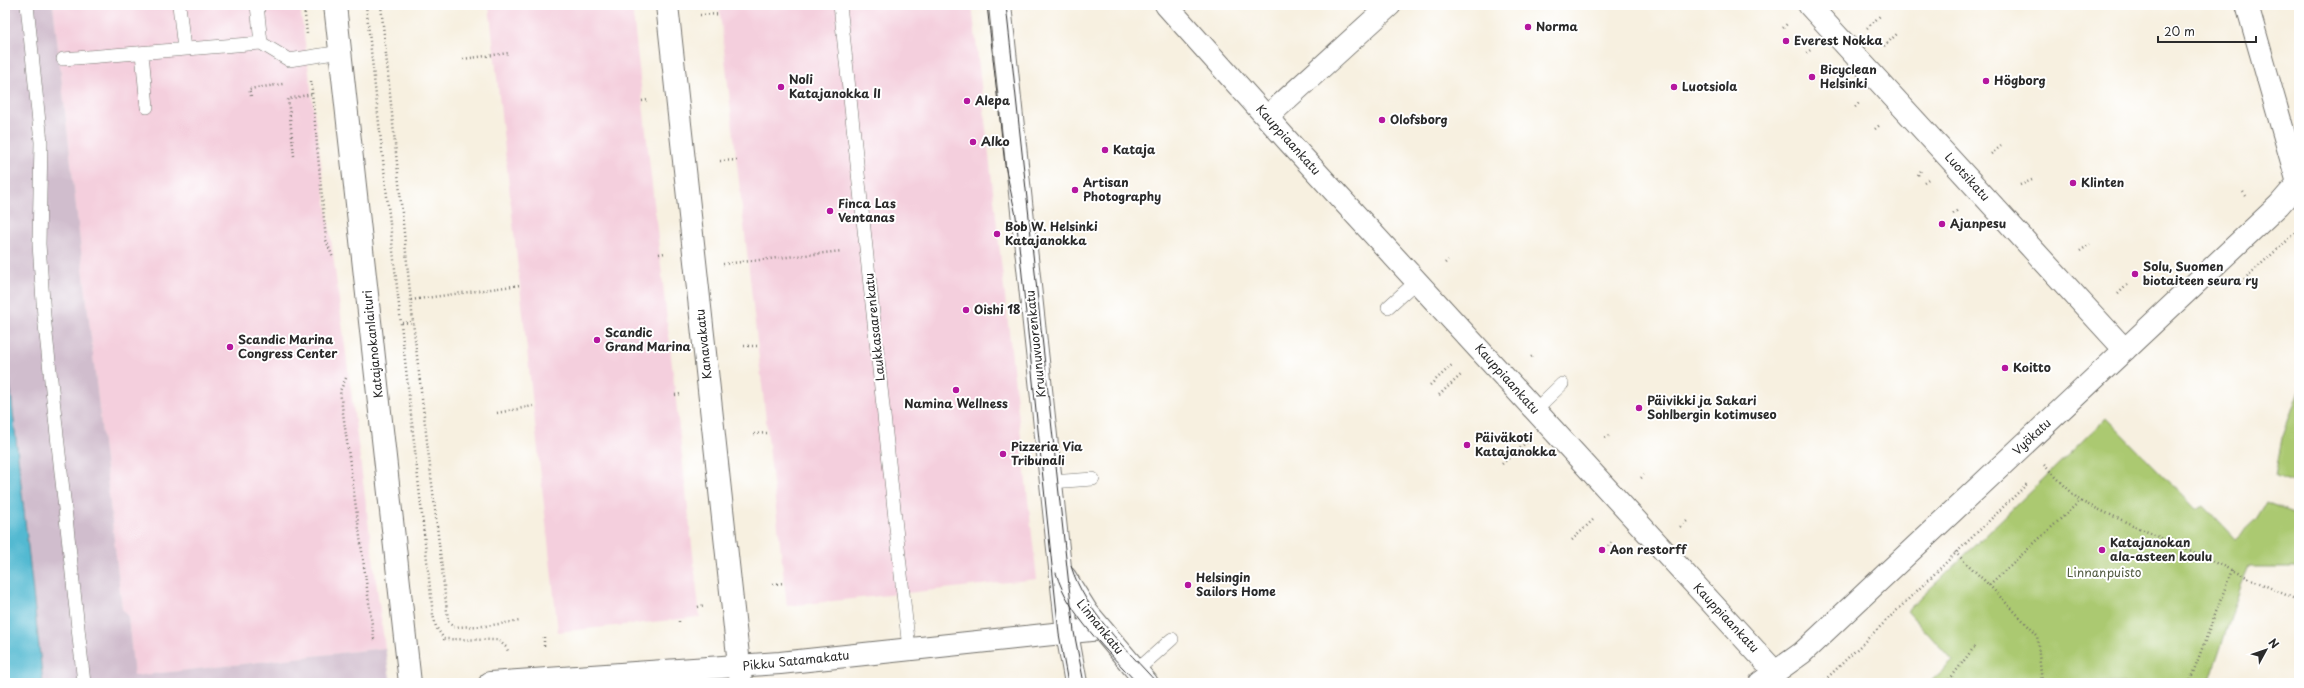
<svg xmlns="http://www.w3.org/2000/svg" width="2304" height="688" font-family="'Playpen Sans',sans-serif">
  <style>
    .built { fill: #f4cfdd }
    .industrial { fill: #d0bdcd }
    .green { fill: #abc971; stroke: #6b7a4e }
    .water { fill: #53b9d1; stroke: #3f727e }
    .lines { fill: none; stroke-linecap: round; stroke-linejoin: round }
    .lane-casing { stroke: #72706a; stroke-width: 14 }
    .street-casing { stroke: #72706a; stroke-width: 24 }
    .secondary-casing { stroke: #72706a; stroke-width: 24 }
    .path { stroke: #72706a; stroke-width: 2.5; stroke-dasharray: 1 3; stroke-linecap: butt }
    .lane { stroke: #fff; stroke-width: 13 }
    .street { stroke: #fff; stroke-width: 22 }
    .secondary { stroke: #fff; stroke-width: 22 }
    .tram { stroke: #2b2b2b; stroke-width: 1 }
    .poi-dot { fill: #b5179e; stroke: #fff; stroke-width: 1.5 }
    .labels { text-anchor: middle; stroke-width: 4; stroke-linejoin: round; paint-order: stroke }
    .poi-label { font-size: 12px; font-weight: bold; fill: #2b2b2b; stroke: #fff; text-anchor: start }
    .street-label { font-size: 12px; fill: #2b2b2b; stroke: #fff }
    .park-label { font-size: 12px; fill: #515a40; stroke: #fff }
  </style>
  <rect width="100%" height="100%" fill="#fff"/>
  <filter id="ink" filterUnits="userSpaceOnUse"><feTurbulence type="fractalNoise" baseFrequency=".025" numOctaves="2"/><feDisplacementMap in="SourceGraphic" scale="8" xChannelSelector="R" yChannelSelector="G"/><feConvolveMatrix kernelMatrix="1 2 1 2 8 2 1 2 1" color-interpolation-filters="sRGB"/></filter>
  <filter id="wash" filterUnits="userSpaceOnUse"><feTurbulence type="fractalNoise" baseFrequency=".012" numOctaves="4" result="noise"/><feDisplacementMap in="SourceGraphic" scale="16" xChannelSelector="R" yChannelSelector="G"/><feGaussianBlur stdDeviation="0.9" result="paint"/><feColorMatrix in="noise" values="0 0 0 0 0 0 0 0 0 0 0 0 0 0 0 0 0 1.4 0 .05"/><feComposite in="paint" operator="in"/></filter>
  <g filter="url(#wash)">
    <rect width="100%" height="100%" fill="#f7f0e0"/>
    <path class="built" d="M53 5H300L385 648 134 676 128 616 122 609Z
      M489 5H632L700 617 558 632Z
      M719 5H972L1037 579 787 606Z"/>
    <path class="industrial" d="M5 5H53L122 609 128 616 134 676 385 648 391 683H43L5 339Z"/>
    <path class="green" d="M2299 390V484L2275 476 2282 438Z
      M2106 418 2195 509 2203 505 2235 539 2256 519 2266 503 2293 513 2299 497V567H2249L2241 586 2209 683H1929L1953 661 1907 611Z"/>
    <path class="water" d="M5 339 43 683H5Z"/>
  </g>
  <g filter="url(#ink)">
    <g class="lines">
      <defs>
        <path id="lane" d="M27 5 41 142 39 244 44 316 84 683
          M179 5 184 49
          M840 5 909 649
          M261 43 289 60 341 52
          M142 53 147 107
          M63 59 261 43 257 5
          M1388 307 1417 281
          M1535 410 1562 384
          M1051 482 1093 479
          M1136 671 1172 639"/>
        <path id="street" d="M335 5 410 683
          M1000 5 1067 633 1076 683
          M1166 5 1288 141 1776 673
          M1809 5 2125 350
          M1267 117 1390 5
          M1065 577 1087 612 1147 683
          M490 683 780 663 1100 629
          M1760 683 1802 653 2279 205 2298 183 2247 5"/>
        <path id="secondary" d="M667 5 741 683"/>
      </defs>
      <use href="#lane" class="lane-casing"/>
      <use href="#street" class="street-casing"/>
      <use href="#secondary" class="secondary-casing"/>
      <path class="path" d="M304 5 307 34
        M366 5 433 615 436 627 444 639 498 640 506 647 509 653
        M381 5 413 322 448 620 453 627 485 626 520 621
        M700 15 720 14
        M1783 28 1788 23
        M1867 28 1881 15
        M1795 41 1800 37
        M1884 46 1898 33
        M1806 53 1812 49
        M463 59 509 53
        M311 81 326 240 333 258
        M1836 87 1841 81
        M251 96 249 89 283 84
        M642 101 648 100
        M1855 107 1860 102
        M1875 129 1881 124
        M1991 154 2001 146
        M294 156 288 99 312 94
        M720 161 737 160
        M1918 175 1922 169
        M1924 182 1930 178
        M2020 185 2032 180
        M2243 192 2246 196
        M1953 214 1959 209
        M2080 251 2090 244
        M659 254 665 253
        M1445 263 1448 260
        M723 264 842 251
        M2241 282 2299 230
        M2118 294 2127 285
        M411 300 520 285
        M402 323 413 322
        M744 346H758
        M1531 357 1534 355
        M346 378 340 391 374 639H377
        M1430 385 1452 365
        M675 395 681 394
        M1439 395 1461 375
        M497 413 533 406
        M754 434 767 433
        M1605 438 1609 436
        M1502 464 1527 442
        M2044 465 2080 501 2297 600
        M1641 478 1644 475
        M1680 527 1687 521
        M1572 540 1593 520
        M1608 546 1613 541
        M1955 552 1989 585 2080 501
        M773 584 784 583
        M1989 585 2037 635 2042 683
        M698 607 704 605
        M679 622V619
        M544 637V647
        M917 681 918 683
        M1822 683 2028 483
        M1947 683 1975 646
        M2189 683 2232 570"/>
      <use href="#lane" class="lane"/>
      <use href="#street" class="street"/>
      <use href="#secondary" class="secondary"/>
      <path class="tram" d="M987 5 1005 165 1016 216 1059 634 1068 683
        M1006 5 1074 632 1084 683
        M1071 566C1085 612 1126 648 1157 683
        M1056 573C1069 616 1107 650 1137 683"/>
    </g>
  </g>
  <g class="poi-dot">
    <circle cx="1528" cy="27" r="4"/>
    <circle cx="1786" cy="41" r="4"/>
    <circle cx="1812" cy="77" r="4"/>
    <circle cx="1986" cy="81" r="4"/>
    <circle cx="781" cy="87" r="4"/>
    <circle cx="1674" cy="87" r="4"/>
    <circle cx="967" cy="101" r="4"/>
    <circle cx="1382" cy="120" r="4"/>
    <circle cx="973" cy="142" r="4"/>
    <circle cx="1105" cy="150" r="4"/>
    <circle cx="2073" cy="183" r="4"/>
    <circle cx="1075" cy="190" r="4"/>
    <circle cx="830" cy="211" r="4"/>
    <circle cx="1942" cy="224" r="4"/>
    <circle cx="997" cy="234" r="4"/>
    <circle cx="2135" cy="274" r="4"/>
    <circle cx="966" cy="310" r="4"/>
    <circle cx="597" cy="340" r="4"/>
    <circle cx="230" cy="347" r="4"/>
    <circle cx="2005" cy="368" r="4"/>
    <circle cx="956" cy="390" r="4"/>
    <circle cx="1639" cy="408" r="4"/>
    <circle cx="1467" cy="445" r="4"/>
    <circle cx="1003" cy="454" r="4"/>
    <circle cx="1602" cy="550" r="4"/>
    <circle cx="2102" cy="550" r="4"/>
    <circle cx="1188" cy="585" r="4"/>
  </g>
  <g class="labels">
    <g class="poi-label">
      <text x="1536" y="31">Norma</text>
      <text x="1794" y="45">Everest Nokka</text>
      <text x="1820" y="74">Bicyclean<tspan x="1820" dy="14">Helsinki</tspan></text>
      <text x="789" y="84">Noli<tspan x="789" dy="14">Katajanokka II</tspan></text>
      <text x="1994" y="85">Högborg</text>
      <text x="1682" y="91">Luotsiola</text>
      <text x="975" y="105">Alepa</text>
      <text x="1390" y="124">Olofsborg</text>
      <text x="981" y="146">Alko</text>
      <text x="1113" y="154">Kataja</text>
      <text x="1083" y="187">Artisan<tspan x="1083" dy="14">Photography</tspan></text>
      <text x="2081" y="187">Klinten</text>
      <text x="838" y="208">Finca Las<tspan x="838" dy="14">Ventanas</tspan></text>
      <text x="1950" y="228">Ajanpesu</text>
      <text x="1005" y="231">Bob W. Helsinki<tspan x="1005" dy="14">Katajanokka</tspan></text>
      <text x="2143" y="271">Solu, Suomen<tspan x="2143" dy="14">biotaiteen seura ry</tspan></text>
      <text x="974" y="314">Oishi 18</text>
      <text x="605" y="337">Scandic<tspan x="605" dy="14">Grand Marina</tspan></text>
      <text x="238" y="344">Scandic Marina<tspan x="238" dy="14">Congress Center</tspan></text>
      <text x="2013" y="372">Koitto</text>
      <text x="1647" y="405">Päivikki ja Sakari<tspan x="1647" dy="14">Sohlbergin kotimuseo</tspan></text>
      <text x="956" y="408" text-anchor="middle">Namina Wellness</text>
      <text x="1475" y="442">Päiväkoti<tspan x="1475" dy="14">Katajanokka</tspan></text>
      <text x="1011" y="451">Pizzeria Via<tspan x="1011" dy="14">Tribunali</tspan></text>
      <text x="2110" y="547">Katajanokan<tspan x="2110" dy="14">ala-asteen koulu</tspan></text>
      <text x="1610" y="554">Aon restorff</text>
      <text x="1196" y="582">Helsingin<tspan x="1196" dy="14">Sailors Home</tspan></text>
    </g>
    <g class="street-label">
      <text transform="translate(1288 140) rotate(48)" y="4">Kauppiaankatu</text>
      <text transform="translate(1967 177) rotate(48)" y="4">Luotsikatu</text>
      <text transform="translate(875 327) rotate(-96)" y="4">Laukkasaarenkatu</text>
      <text transform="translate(373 344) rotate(-96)" y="4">Katajanokanlaituri</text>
      <text transform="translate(704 344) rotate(-96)" y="4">Kanavakatu</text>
      <text transform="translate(1036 344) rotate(-96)" y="4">Kruunuvuorenkatu</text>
      <text transform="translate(1507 379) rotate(48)" y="4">Kauppiaankatu</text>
      <text transform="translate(2032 437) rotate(-43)" y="4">Vyökatu</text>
      <text transform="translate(1726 618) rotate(47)" y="4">Kauppiaankatu</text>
      <text transform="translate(1100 627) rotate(51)" y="4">Linnankatu</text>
      <text transform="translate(796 661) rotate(-6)" y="4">Pikku Satamakatu</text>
    </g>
    <g class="park-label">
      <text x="2104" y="577">Linnanpuisto</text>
    </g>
  </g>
  <rect width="2304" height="688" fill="none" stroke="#fff" stroke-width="20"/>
  <g transform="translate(2266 650) rotate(50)" stroke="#ffffff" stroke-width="3" paint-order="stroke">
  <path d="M0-3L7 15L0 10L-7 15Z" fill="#2b2b2b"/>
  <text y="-6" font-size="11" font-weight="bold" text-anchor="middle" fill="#2b2b2b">N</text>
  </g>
  <path d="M2158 36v6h98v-6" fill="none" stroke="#2b2b2b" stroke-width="2"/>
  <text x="2164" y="36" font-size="12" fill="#2b2b2b" stroke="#ffffff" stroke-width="3" paint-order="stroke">20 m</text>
</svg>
